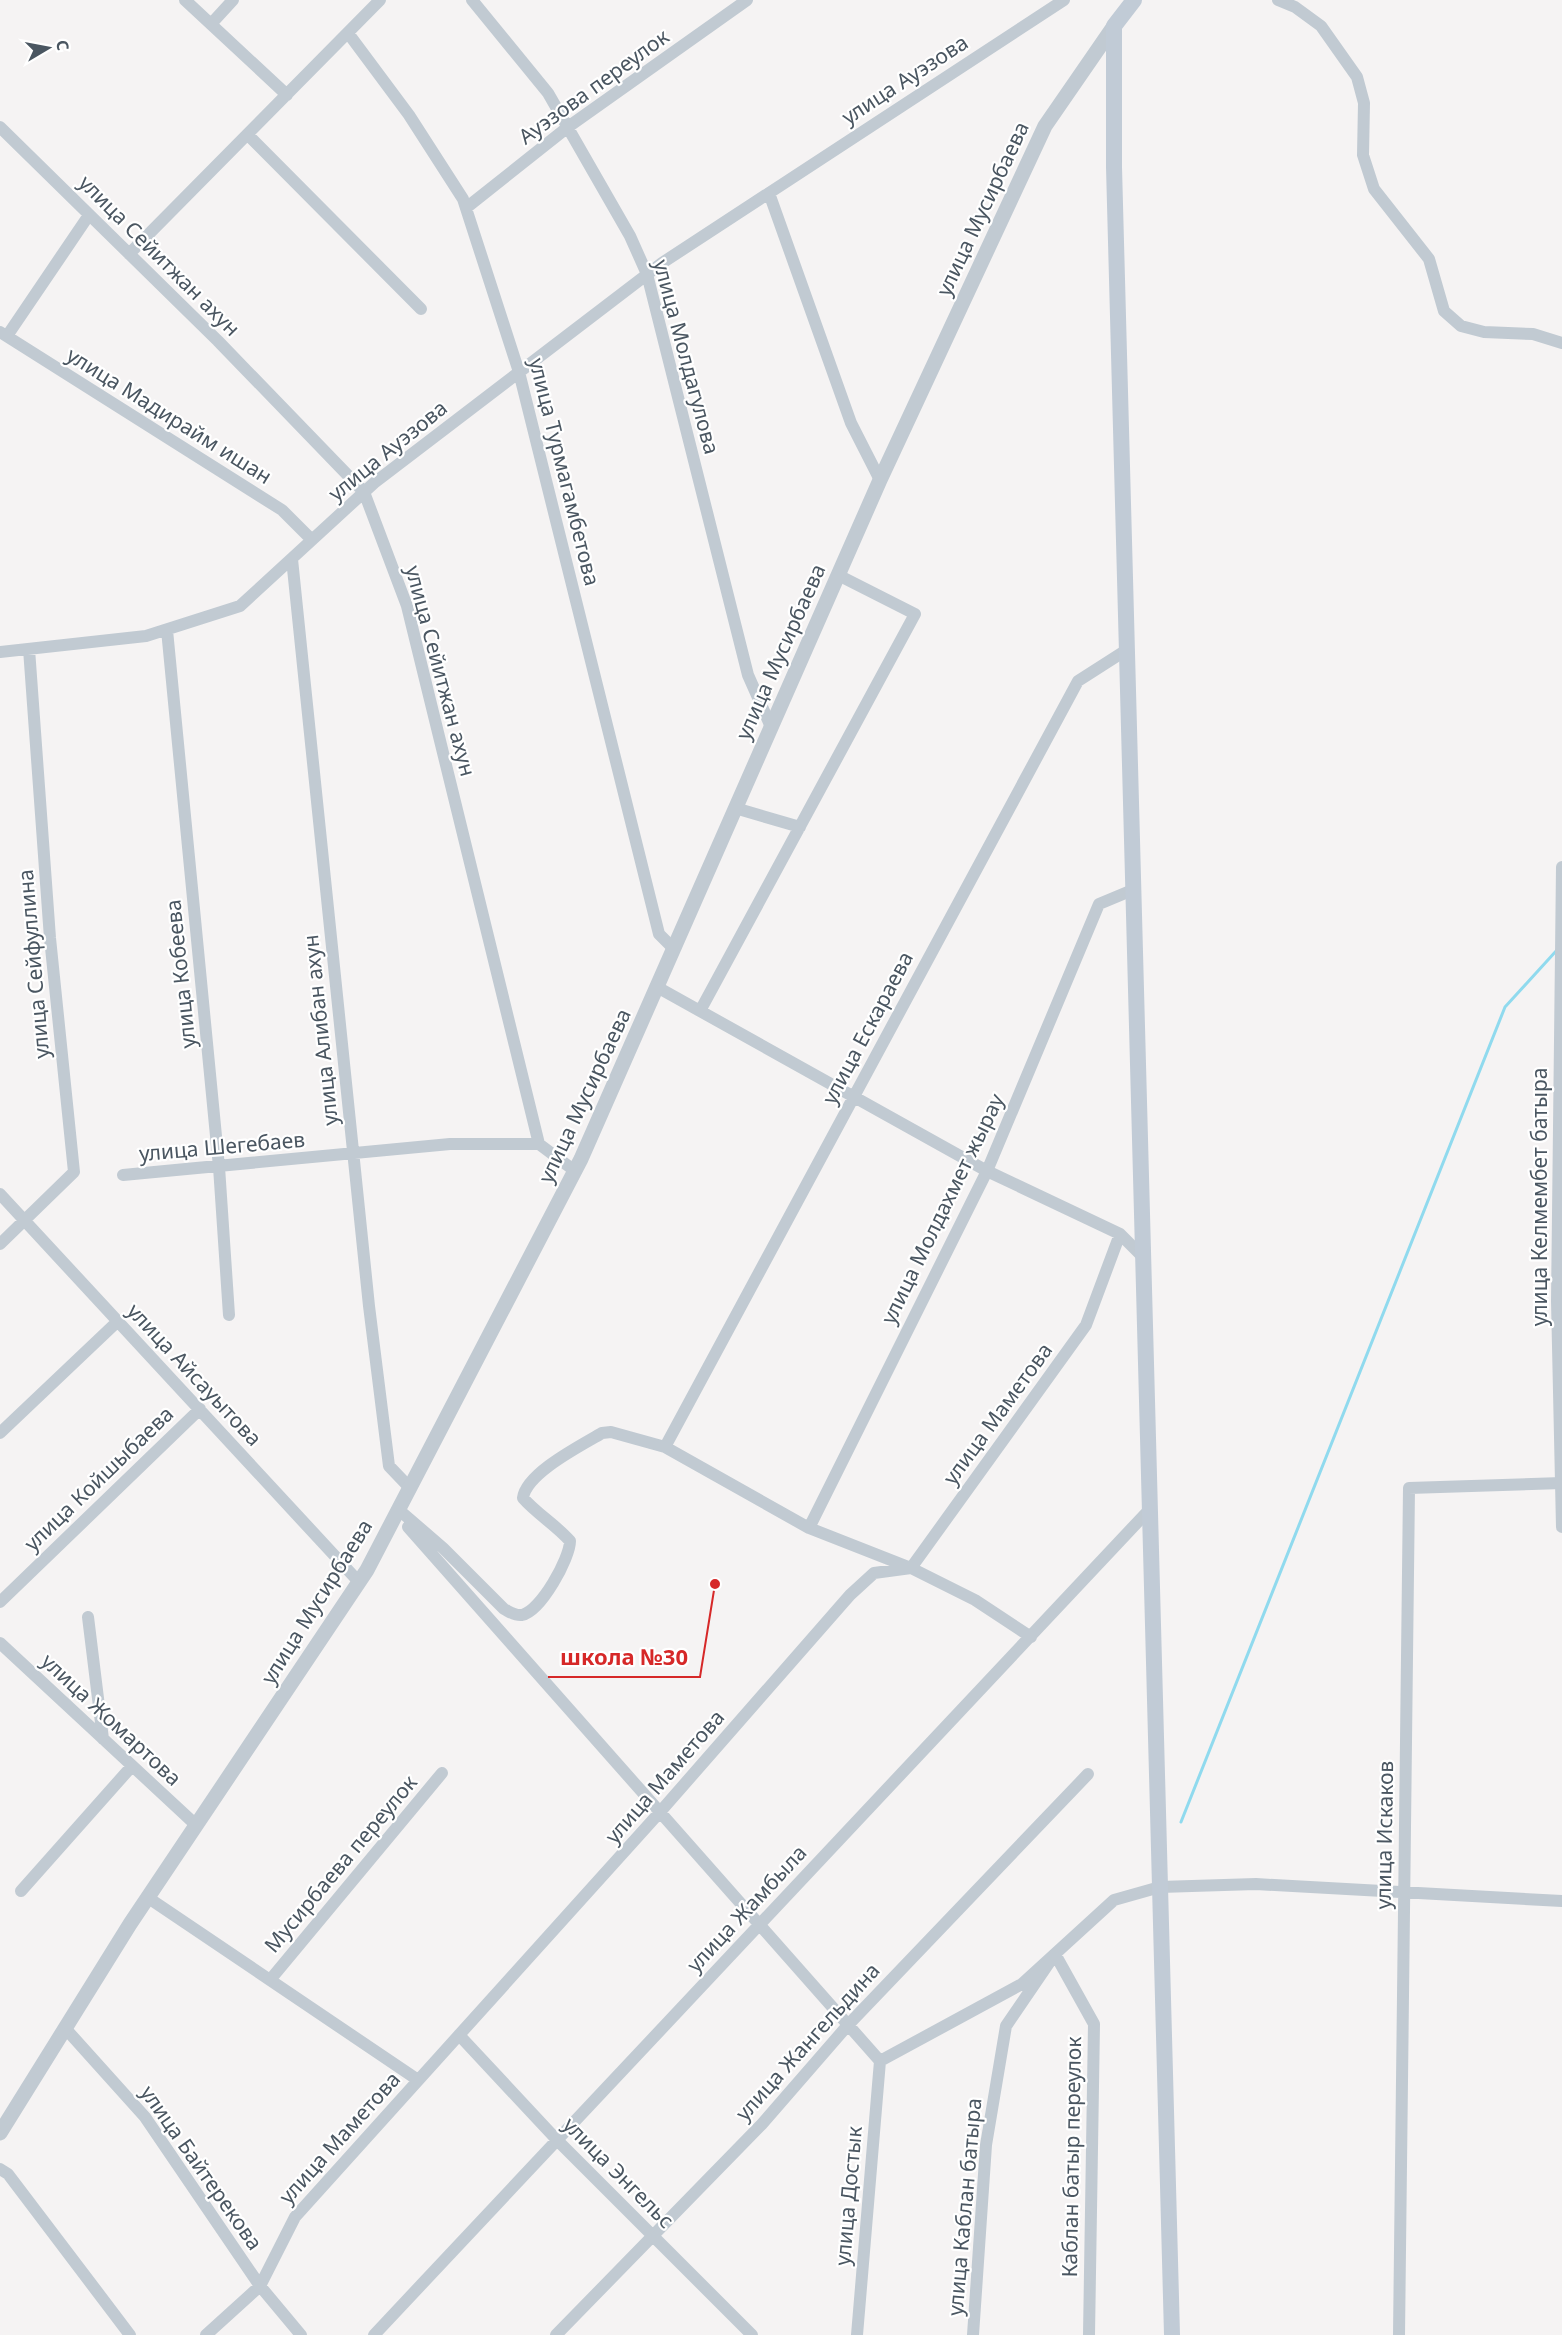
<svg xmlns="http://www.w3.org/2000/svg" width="1562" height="2335" font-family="'Noto Sans',sans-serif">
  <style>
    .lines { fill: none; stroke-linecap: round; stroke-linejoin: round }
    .stream { stroke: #90daee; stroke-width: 3 }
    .minor { stroke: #c1cad2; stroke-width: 12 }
    .tertiary { stroke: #c1cad2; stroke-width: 15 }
    .secondary { stroke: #c1cbd6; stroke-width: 16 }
    .labels { text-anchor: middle; stroke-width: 4.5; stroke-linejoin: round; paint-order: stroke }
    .street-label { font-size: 21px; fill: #4a5661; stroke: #fff }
    .leader { fill: none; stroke: #d62828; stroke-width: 2 }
    .callout-dot { fill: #d62828; stroke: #fff; stroke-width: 2 }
    .callout-label { font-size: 22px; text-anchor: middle; font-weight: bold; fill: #d62828; stroke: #fff; stroke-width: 4.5; stroke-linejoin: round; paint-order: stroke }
  </style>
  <rect width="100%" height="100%" fill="#f5f3f3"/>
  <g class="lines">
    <path class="stream" d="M1181 1822 1505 1007 1557 950"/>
    <path class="minor" d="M185 0 287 95
      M472 0 548 93 630 236 647 274 748 675 771 727
      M1278 0 1295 7 1321 26 1357 77 1364 103 1363 155 1374 189 1429 259 1444 311 1461 326 1484 332 1533 334 1562 343
      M211 24 233 0
      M348 33 409 115 463 199 519 372 659 934 674 949
      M0 127 218 341 364 492 407 606 539 1144 575 1171
      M248 135 421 309
      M769 193 851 423 880 480
      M466 208 568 127 747 0
      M129 254 380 0
      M0 332 282 510 312 540
      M7 336 89 215
      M292 559 369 1306 389 1466 410 1488
      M167 630 219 1167 229 1315
      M0 652 146 636 240 606 374 483 662 263 1064 0
      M735 808 800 827
      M1562 867 1557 1301 1562 1527
      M657 987 987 1171 1120 1234 1145 1259
      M700 1011 915 614 838 575
      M123 1175 450 1144H539
      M0 1194 359 1582
      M0 1244 74 1172 50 938 29 649
      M0 1433 118 1321
      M665 1447 1078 681 1128 649
      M399 1510 443 1548 504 1609C510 1612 515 1616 522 1615 541 1611 570 1558 570 1541 556 1525 537 1514 523 1498 526 1473 582 1445 602 1433L611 1432 665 1447 809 1528 911 1568 975 1600 1031 1637
      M408 1527 880 2061
      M809 1528 987 1171 1099 904 1135 889
      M0 1602 200 1409
      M88 1617 103 1739
      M0 1643 196 1825
      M21 1891 132 1766
      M147 1897 418 2080
      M270 1980 442 1773
      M65 2028 145 2117 260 2286 301 2335
      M459 2035 557 2140 752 2335
      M880 2061 1022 1984 1114 1900 1160 1887 1256 1884 1562 1901
      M0 2169 8 2174 130 2335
      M206 2335 260 2286 295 2217 660 1812 850 1595 874 1573 911 1568 1086 1325 1120 1234
      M374 2335 1149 1510
      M556 2335 762 2124 848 2025 1088 1774
      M857 2335 880 2061
      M973 2335 986 2145 1006 2026 1055 1954 1094 2024 1089 2335
      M1399 2335 1409 1488 1562 1483"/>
    <path class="tertiary" d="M0 2133 130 1924 367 1570 581 1159 880 480 1045 126 1114 26"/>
    <path class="secondary" d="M1134 0 1114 26V167C1135 889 1153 1612 1172 2335"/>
  </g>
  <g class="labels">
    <g class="street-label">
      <text transform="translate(905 80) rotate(-33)" y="7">улица Ауэзова</text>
      <text transform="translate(594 87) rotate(-36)" y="7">Ауэзова переулок</text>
      <text transform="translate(983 209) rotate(-65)" y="7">улица Мусирбаева</text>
      <text transform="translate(159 256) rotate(45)" y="7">улица Сейитжан ахун</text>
      <text transform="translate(686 357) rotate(75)" y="7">улица Молдагулова</text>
      <text transform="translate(169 416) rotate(32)" y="7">улица Мадирайм ишан</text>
      <text transform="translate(388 451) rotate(-39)" y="7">улица Ауэзова</text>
      <text transform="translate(564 472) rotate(76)" y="7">улица Турмагамбетова</text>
      <text transform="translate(781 652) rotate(-66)" y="7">улица Мусирбаева</text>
      <text transform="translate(440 671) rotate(75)" y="7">улица Сейитжан ахун</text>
      <text transform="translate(34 964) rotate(-95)" y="7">улица Сейфуллина</text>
      <text transform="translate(181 974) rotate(-96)" y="7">улица Кобеева</text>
      <text transform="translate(868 1028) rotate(-62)" y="7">улица Ескараева</text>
      <text transform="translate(321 1030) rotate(-96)" y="7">улица Алибан ахун</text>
      <text transform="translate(585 1096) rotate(-65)" y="7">улица Мусирбаева</text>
      <text transform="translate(222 1147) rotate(-5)" y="7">улица Шегебаев</text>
      <text transform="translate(1540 1197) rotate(-90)" y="7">улица Келмембет батыра</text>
      <text transform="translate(943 1209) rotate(-64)" y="7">улица Молдахмет жырау</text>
      <text transform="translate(194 1375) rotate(47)" y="7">улица Айсауытова</text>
      <text transform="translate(998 1414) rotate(-54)" y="7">улица Маметова</text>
      <text transform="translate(99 1479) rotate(-44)" y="7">улица Койшыбаева</text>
      <text transform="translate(317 1602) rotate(-58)" y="7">улица Мусирбаева</text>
      <text transform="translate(111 1720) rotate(43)" y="7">улица Жомартова</text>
      <text transform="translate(665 1777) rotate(-49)" y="7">улица Маметова</text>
      <text transform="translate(1385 1835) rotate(-89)" y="7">улица Искаков</text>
      <text transform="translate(341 1864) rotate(-50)" y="7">Мусирбаева переулок</text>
      <text transform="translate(747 1909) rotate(-47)" y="7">улица Жамбыла</text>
      <text transform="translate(808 2042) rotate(-48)" y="7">улица Жангельдина</text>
      <text transform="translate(340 2138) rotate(-48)" y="7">улица Маметова</text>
      <text transform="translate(1072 2157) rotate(-89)" y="7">Каблан батыр переулок</text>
      <text transform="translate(201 2168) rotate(55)" y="7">улица Байтерекова</text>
      <text transform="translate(618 2173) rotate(45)" y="7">улица Энгельс</text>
      <text transform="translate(849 2196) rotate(-85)" y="7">улица Достык</text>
      <text transform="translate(965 2207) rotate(-85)" y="7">улица Каблан батыра</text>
    </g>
  </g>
  <path class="leader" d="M715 1584L700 1677H548"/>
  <circle class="callout-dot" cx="715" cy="1584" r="6"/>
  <g class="callout-label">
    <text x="624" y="1665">школа №30</text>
  </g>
  <g transform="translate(48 48) rotate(80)" stroke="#ffffff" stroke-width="4.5" paint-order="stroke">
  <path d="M0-4.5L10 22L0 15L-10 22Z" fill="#4a5661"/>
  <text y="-9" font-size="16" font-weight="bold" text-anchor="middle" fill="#4a5661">С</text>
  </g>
</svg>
